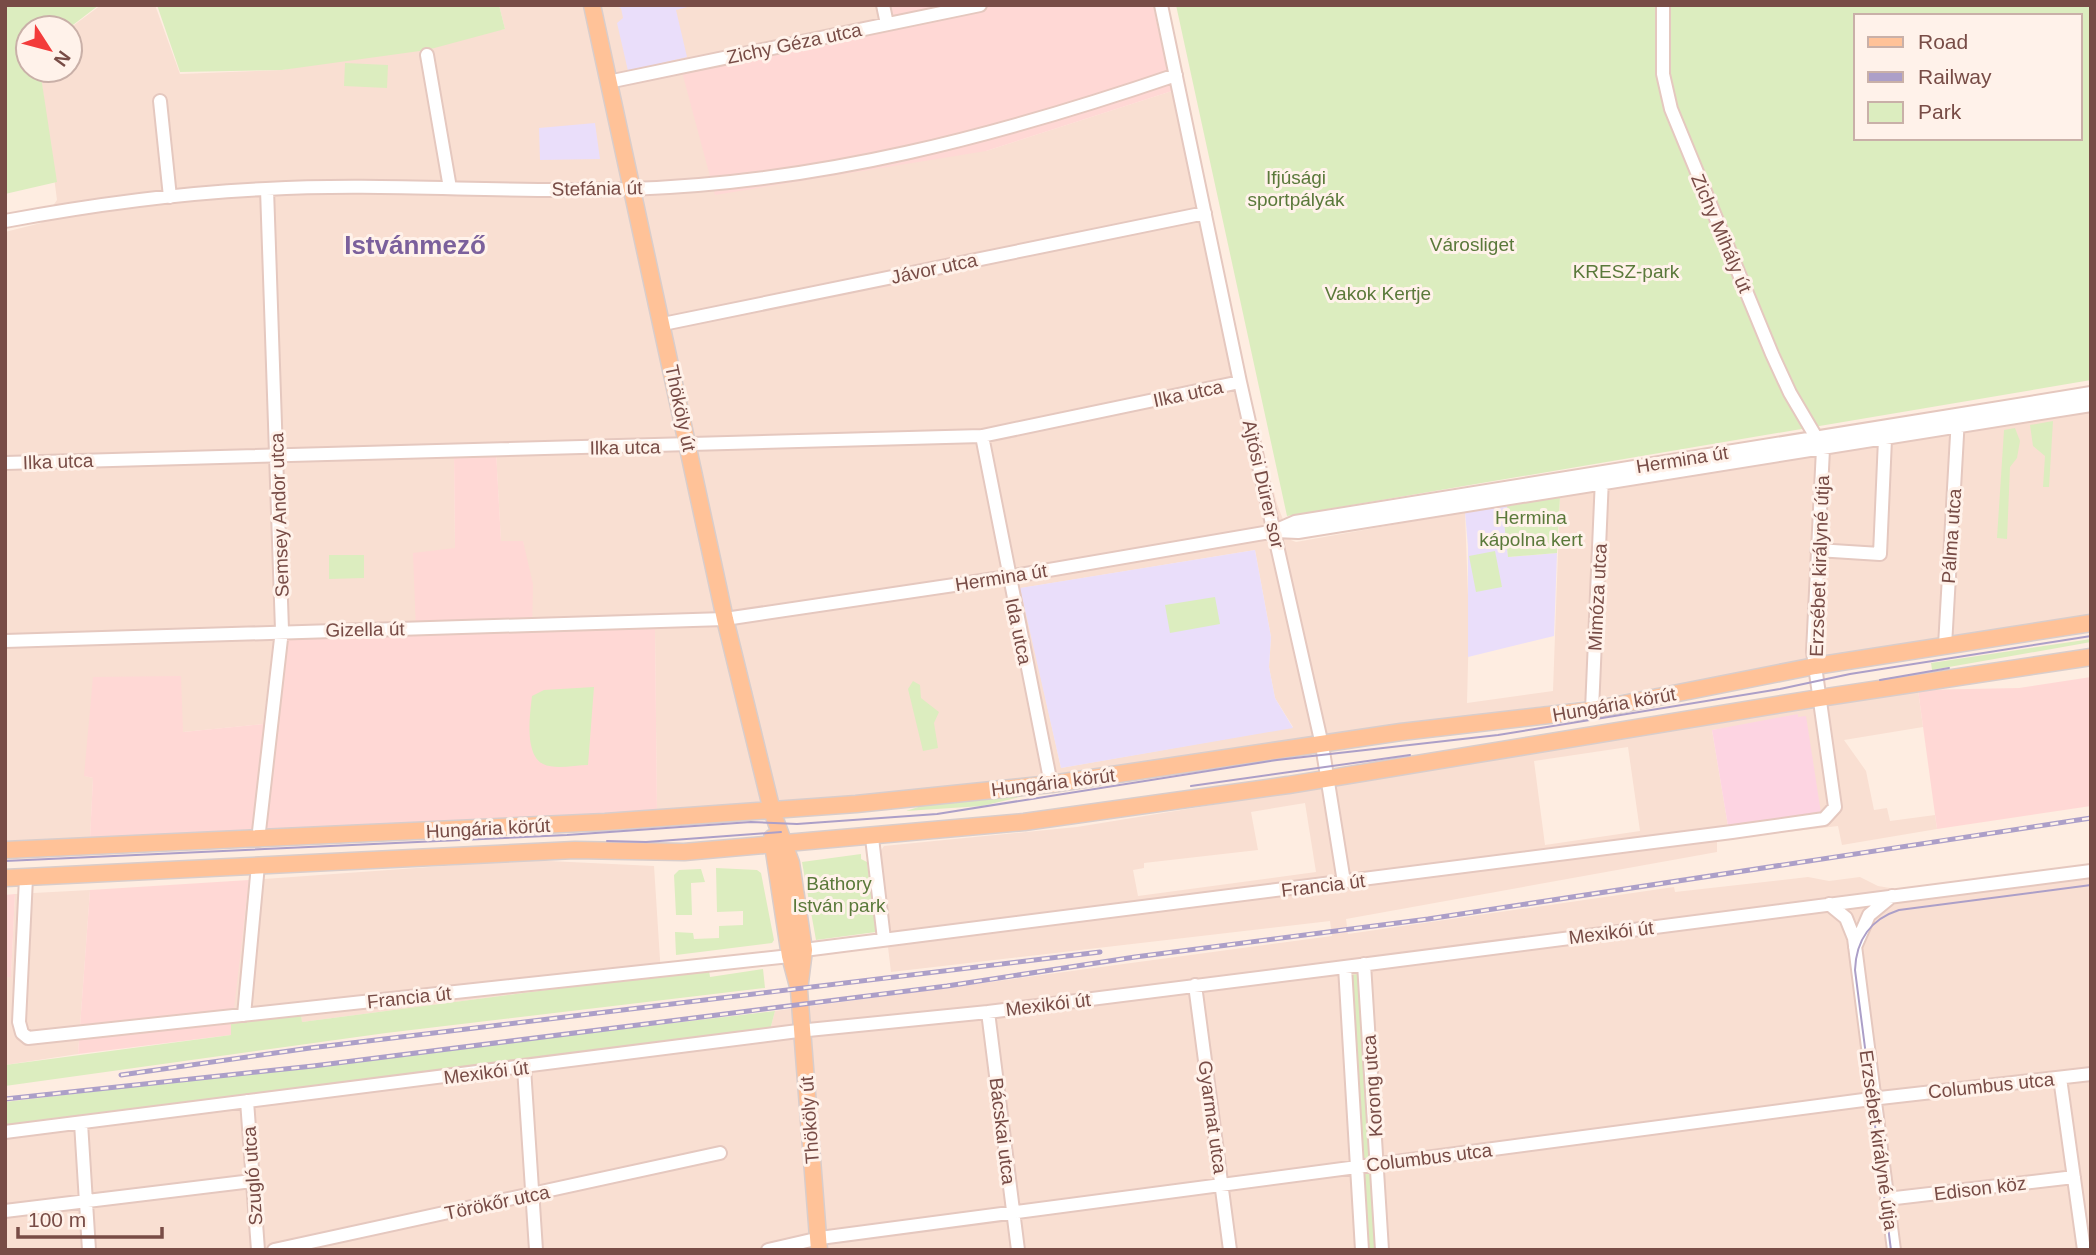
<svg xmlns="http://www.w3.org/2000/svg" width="2096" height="1255" font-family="Helvetica,sans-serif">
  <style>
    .residential { fill: #f9dfd2; fill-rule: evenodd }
    .commercial { fill: #ffd8d5 }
    .education { fill: #eadefa }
    .medical { fill: #fdd4e2 }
    .green { fill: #dcedbf; fill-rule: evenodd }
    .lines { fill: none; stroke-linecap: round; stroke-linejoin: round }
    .minor-casing { stroke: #e5c8bf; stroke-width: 16 }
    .major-casing { stroke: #d9cdcb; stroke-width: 19 }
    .minor { stroke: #fff; stroke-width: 12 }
    .major { stroke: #ffc298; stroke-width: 16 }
    .tram { stroke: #ac9fc8; stroke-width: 2 }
    .rail-casing { stroke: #ac9fc8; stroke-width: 5 }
    .rail { stroke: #fff2ea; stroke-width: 2.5; stroke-dasharray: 8; stroke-linecap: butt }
    .labels { text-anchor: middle; stroke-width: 6; stroke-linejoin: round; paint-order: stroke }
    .street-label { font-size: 19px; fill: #784c46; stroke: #fff2ea }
    .park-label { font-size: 19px; fill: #5a793a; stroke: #fff2ea }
    .district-label { font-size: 26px; font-weight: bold; fill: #7b609c; stroke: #fff2ea }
  </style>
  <rect width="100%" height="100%" fill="#feede1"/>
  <path class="residential" d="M101 5H155L180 74 282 70 505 29 499 5H888L986 151 1172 91 1277 504 1291 540 1296 542 1465 512 1469 624 1467 703 1553 691 1560 497 2091 410V615L1823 658 1590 700 1317 736 1056 776 779 804 657 811 655 627 532 631 523 541 501 542 496 451 454 453 455 549 416 632 275 634 263 724 183 732 85 776 93 778 90 838 5 841V232L41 223 57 200 40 70H70V28ZM1255 550 1271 637 1269 667 1275 698 1293 727 1061 768 1021 588Z
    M1918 690 1923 727 1844 740 1866 771 1874 810 1887 808 1890 821 1935 815 1937 829 1842 845 1838 826 1717 840V852L1346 919 1348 934 1674 887 1675 892 1808 877 1829 881 1860 877 1878 886 1896 889 2091 866V1250H5V1125L770 1030 775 1011 1332 936 1330 921 891 972 877 856 884 846 1077 827ZM1798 717 1728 826 1712 730ZM1628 747 1640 831 1545 845 1534 761ZM1305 803 1316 872 1138 896 1133 870 1144 868V863L1258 850 1251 812Z
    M528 860 654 866 661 975 302 1022 301 1013 231 1024 249 880Z
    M90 890 78 1054 5 1065V977L11 976 15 894Z"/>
  <path class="commercial" d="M888 5H1153L1172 91 986 151 715 195 682 72 892 29Z
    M496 450 501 541H523L533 584 532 631 655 627 657 811 90 838 93 778 84 776 93 677 181 676 183 732 263 724 275 634 416 631 413 553 455 548 454 453Z
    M2091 677V806L1937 829 1918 690 2019 688Z
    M249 880 231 1035 78 1054 90 890Z
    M15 894 11 977H5V895Z"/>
  <path class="education" d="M613 5H695L676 10 687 57 628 71 617 23 623 18 621 8Z
    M595 123 600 159 540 160 539 128Z
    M1507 506 1508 512 1504 513 1508 557 1557 553 1554 636 1468 657V547L1465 512Z
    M1255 550 1271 637 1269 667 1275 698 1293 728 1061 768 1020 588Z"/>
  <path class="medical" d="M1798 714V717L1806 716 1821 813 1728 826 1712 730Z"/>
  <path class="green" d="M5 5H99L69 28H28V70H40L57 182 5 194Z
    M157 5H499L505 29 427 50 282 70 180 72Z
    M1176 5H2091V380L1287 516ZM1856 16H2080V138H1856Z
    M345 63 388 65 387 88 344 86Z
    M2053 421 2049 487H2043L2045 456 2033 446 2030 425Z
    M2015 428 2020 441 2017 458 2010 467 2007 539 1997 538 2004 430Z
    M1560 497 1557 553 1508 557 1503 513 1508 512 1507 506Z
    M1495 551 1502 587 1476 592 1469 556Z
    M329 555H364V578L329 579Z
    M1215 597 1220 624 1170 633 1165 605Z
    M2091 639V642L1932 670 1931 663Z
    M913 681 920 685 921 698 939 712 934 723 938 748 923 751 908 689Z
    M594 687 588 765C574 765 556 770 543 764 524 754 530 714 532 696L544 690Z
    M1005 795H1028L982 806 906 811 937 801Z
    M861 854V859L867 862 876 932 816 940 802 862Z
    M716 868 757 870 761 873 774 940 772 943 676 955 675 932 693 933 694 939 719 938V926L743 925V911L717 912Z
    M701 869 705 882 691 883 692 915H676L674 875 679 870Z
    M763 969 765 988 386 1033 5 1086V1065L231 1035V1024L301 1013 302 1022 661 975 709 970 710 977Z
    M1362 974 1379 1250H1366L1348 975Z
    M775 1011 770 1030 5 1125V1102Z"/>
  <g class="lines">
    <defs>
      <path id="minor" d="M883 5 887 24
        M1161 5 1240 382 1322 745 1344 882
        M427 55 450 188
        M608 82 980 5
        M160 101 170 197
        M5 221C91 205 178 193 266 189 387 182 509 194 630 189 820 183 997 136 1176 75
        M663 324 1205 213
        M982 436 1051 784
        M5 463 982 436 1240 382
        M1279 529 1295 522 2091 393
        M1817 550 1880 554 1885 439
        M5 641 725 619 1008 577 1276 531 1298 532 2091 405
        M1945 646 1958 418
        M1592 710 1602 478
        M872 838 884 939
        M258 840 282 630 267 189
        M26 878 19 1022 22 1033 28 1038 790 956
        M1829 904 1846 918 1854 938 1894 1250
        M1855 947 1869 915 1892 896
        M804 950 1732 832 1824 819 1835 807 1813 652 1823 449 1790 393 1772 354 1671 109 1663 74V5
        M1364 964 1382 1250
        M1345 967 1362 1250
        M1195 985 1230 1250
        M988 1012 1018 1250
        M244 1015 258 865
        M524 1068 536 1250
        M2060 1078 2084 1250
        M247 1101 258 1250
        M81 1123 89 1250
        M5 1132 798 1031 988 1012 1337 968 2091 871
        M1887 1199 2074 1177
        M5 1211 252 1181
        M274 1250 720 1153
        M768 1250 820 1238 1871 1099 2091 1074"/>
      <path id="major" d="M592 5 725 619 772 811 791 863 804 950 799 990
        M772 838 790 956 799 990 819 1250
        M5 850 605 822 856 804 1051 784 1401 732 1592 710 1815 666 2091 623
        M5 878 575 850 684 852 1024 822 1288 785 1819 698 2091 657"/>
    </defs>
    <use href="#minor" class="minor-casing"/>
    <use href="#major" class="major-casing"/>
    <use href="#minor" class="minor"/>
    <use href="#major" class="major"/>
    <path class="tram" d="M1880 680 1949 668
      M1191 786 1410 755
      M607 841 646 842 781 832
      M5 861 567 835 751 822 797 824 937 814 1277 760 1498 735 1780 689 1850 674 2091 636
      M1891 1250 1855 970C1856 940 1871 919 1899 910L2091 885"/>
    <defs>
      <path id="rail" d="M121 1075 310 1048 1100 952
        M5 1099 313 1066 947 986 1135 957 1428 919 2091 818"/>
    </defs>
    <use href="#rail" class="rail-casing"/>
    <use href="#rail" class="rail"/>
  </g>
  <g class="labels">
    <g class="street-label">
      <text transform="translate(794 43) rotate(-12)" y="7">Zichy Géza utca</text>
      <text transform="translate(597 188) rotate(-1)" y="7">Stefánia út</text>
      <text transform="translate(1722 233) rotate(67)" y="7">Zichy Mihály út</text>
      <text transform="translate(934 268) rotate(-12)" y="7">Jávor utca</text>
      <text transform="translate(1188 393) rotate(-12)" y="7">Ilka utca</text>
      <text transform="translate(681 408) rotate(78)" y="7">Thököly út</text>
      <text transform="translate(625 447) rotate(-1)" y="7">Ilka utca</text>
      <text transform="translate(1682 459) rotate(-9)" y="7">Hermina út</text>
      <text transform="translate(58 461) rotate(-2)" y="7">Ilka utca</text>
      <text transform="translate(1264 484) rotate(77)" y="7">Ajtósi Dürer sor</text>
      <text transform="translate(279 515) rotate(-92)" y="7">Semsey Andor utca</text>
      <text transform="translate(1951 536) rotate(-86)" y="7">Pálma utca</text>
      <text transform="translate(1819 566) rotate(-88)" y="7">Erzsébet királyné útja</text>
      <text transform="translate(1001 577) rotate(-9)" y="7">Hermina út</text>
      <text transform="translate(1597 597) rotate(-87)" y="7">Mimóza utca</text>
      <text transform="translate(365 629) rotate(-1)" y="7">Gizella út</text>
      <text transform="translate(1019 631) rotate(78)" y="7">Ida utca</text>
      <text transform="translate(1614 704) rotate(-10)" y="7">Hungária körút</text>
      <text transform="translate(1053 782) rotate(-7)" y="7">Hungária körút</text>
      <text transform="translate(488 828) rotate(-3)" y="7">Hungária körút</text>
      <text transform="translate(1323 885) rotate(-7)" y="7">Francia út</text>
      <text transform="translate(1611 932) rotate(-7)" y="7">Mexikói út</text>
      <text transform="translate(409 997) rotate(-6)" y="7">Francia út</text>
      <text transform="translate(1048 1004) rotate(-7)" y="7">Mexikói út</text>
      <text transform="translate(486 1072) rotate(-7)" y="7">Mexikói út</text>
      <text transform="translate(1991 1085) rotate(-6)" y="7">Columbus utca</text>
      <text transform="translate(1372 1086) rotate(-94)" y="7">Korong utca</text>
      <text transform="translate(1213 1117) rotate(82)" y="7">Gyarmat utca</text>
      <text transform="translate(809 1120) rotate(-94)" y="7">Thököly út</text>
      <text transform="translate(1003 1131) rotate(83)" y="7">Bácskai utca</text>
      <text transform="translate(1879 1140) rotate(82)" y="7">Erzsébet királyné útja</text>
      <text transform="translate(1429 1157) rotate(-7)" y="7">Columbus utca</text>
      <text transform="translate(252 1176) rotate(-94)" y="7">Szugló utca</text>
      <text transform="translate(1980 1188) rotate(-7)" y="7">Edison köz</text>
      <text transform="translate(497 1202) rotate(-12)" y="7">Törökőr utca</text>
    </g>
    <g class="park-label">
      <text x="1296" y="184">Ifjúsági<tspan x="1296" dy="22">sportpályák</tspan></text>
      <text x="1472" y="251">Városliget</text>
      <text x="1626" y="278">KRESZ-park</text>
      <text x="1378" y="300">Vakok Kertje</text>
      <text x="1531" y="524">Hermina<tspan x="1531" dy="22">kápolna kert</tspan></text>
      <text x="839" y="890">Báthory<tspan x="839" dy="22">István park</tspan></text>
    </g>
    <g class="district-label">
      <text x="415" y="254">Istvánmező</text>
    </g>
  </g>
  <rect width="2096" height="1255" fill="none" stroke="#784c46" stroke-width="14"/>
  <rect x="1854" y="14" width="228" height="126" fill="#fff2ea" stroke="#c9b0a8" stroke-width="2"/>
  <rect x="1868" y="37" width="35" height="10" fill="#ffc298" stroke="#c9b0a8" stroke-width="2"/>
  <text x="1918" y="49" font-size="21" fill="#784c46">Road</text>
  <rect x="1868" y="72" width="35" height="10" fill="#ac9fc8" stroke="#c9b0a8" stroke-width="2"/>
  <text x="1918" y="84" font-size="21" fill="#784c46">Railway</text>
  <rect x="1868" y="102" width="35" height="21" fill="#dcedbf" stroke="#c9b0a8" stroke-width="2"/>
  <text x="1918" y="119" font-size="21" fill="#784c46">Park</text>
  <g transform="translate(49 49) rotate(126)"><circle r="33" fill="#fff2ea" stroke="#c9b0a8" stroke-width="2"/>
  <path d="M0-5L12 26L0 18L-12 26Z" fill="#f33c3b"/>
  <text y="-10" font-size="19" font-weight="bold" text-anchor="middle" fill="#784c46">N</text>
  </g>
  <path d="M18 1227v10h144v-10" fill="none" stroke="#784c46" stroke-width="3.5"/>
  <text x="28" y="1227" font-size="21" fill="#784c46" stroke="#fff2ea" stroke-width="5" paint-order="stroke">100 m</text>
</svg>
